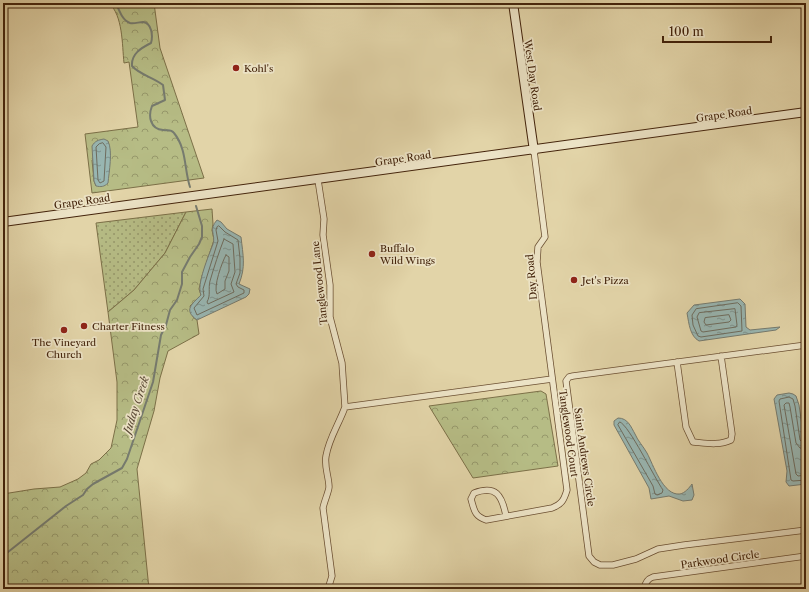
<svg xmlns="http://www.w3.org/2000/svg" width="809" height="592" font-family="'Libre Caslon Text',serif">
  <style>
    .grass { fill: url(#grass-dots); stroke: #7c7048 }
    .forest { fill: url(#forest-crowns); stroke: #7c7048; fill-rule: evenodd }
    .water { fill: url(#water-ripples); stroke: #767b6f }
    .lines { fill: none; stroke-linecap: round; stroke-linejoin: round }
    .shore { stroke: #6e6c5e; stroke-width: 1 }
    .stream { stroke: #767b6f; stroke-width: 2 }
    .minor-casing { stroke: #6b4f32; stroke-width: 7 }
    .secondary-casing { stroke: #43230b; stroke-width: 10 }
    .minor { stroke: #ece3c6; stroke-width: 5.5 }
    .secondary { stroke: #ece3c6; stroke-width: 8 }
    .poi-dot { fill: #8f2418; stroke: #ece3c6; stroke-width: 1.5 }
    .labels { text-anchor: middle; stroke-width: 3.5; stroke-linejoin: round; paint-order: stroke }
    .poi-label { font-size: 10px; fill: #43230b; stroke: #ece3c6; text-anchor: start }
    .street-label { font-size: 10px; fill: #43230b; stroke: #ece3c6 }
    .water-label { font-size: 11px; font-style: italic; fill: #584835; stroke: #ece3c6 }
  </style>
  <defs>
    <pattern id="grass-dots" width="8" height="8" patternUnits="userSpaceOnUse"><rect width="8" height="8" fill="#b6bc85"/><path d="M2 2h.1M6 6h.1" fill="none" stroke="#96986b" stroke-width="1.8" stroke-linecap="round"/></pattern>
    <pattern id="forest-crowns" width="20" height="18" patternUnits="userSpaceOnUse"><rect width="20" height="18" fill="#b6bc85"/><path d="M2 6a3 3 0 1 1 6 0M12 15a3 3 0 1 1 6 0" fill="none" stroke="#96986b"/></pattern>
    <pattern id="water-ripples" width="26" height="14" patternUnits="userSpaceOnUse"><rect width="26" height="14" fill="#98b6b2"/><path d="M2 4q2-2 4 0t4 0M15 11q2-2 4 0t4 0" fill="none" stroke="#7e948f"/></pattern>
  </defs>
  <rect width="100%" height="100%" fill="#e2d4a8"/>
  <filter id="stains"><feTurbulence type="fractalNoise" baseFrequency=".005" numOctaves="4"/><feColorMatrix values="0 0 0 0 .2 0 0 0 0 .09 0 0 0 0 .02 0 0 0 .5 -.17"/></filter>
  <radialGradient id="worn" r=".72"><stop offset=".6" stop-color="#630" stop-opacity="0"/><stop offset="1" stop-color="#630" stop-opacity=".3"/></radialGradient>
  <path class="grass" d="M186 212 165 253 134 290 108 312 96 223Z"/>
  <path class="forest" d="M109 3H154L160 48 204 178 92 193 85 134 138 127 129 62 124 63C122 44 123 16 109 3ZM110 154 109 163 96 186 94 181 92 160Z
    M212 209 213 224 212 230 214 240 202 276 199 289 201 295 190 306 193 317 197 320 199 334 168 351 160 378 154 411 137 469 149 589H3V494L34 489 60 487 78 479 86 473 91 464 99 460 111 448 117 420V382L108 312 134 290 165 253 186 212Z
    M541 391 546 394 558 466 473 478 429 406Z"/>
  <path class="water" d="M104 139 108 141C113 151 109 172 108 183 104 187 101 187 96 186L94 181 92 146C95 141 98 140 104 139Z
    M217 220 221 222 227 229 241 237C243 255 246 267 239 284L250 289 249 294 246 297 197 320C183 310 192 304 201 295 196 285 209 255 213 244 216 234 208 230 217 220Z
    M740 299 745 304 746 327 750 330 780 327 776 330 699 341C690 336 689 324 687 313L694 305Z
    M789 393 793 394 796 396 799 405 806 453V484L789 486 786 482 787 471 774 399 777 395Z
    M618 418C628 418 631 427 635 434 638 441 643 446 647 453 653 464 663 496 680 494 685 493 689 488 692 484L694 495 692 500 683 501 669 496 651 499 649 488 614 425V421Z"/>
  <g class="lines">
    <path class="shore" d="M103 143 106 147 104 181 100 183 98 180 96 147 99 144Z
      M219 226 225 232 238 240 240 258V273L236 284 238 287 244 290V293L197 315 194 308 204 296 203 289 218 241 216 230 217 227Z
      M224 239 233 244 235 272 231 284 234 292 208 304 207 302C211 295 208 289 210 281 214 267 219 252 224 239Z
      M226 255 229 257V271L225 281V289L217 294C213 287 222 262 226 255Z
      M738 303 741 306 742 331 701 337 698 336 693 325 692 315 696 309Z
      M735 309 737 325 736 327 703 332 701 331 697 317 699 313Z
      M729 315 731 320 729 322 706 325 704 322 705 318Z
      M620 422C629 425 655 479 663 490L662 493 657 495 655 494 653 486 618 425Z
      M806 444 803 443 800 440 795 406 793 399 789 397 780 399 779 401 791 480 793 481 806 480
      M806 449 800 448 796 443 790 407 789 403H786L784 405 796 474 798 476 806 475"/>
    <path class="stream" d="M116 3C119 10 122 20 130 23 134 24 139 22 143 22 152 23 153 36 151 43 141 48 131 54 132 66 140 75 153 77 163 85L165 100 152 106C148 116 150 129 163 130 168 131 171 129 174 133 187 149 184 169 190 187
      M3 556 66 506 83 495 87 489 93 484 122 468 127 459 153 382 161 335 166 325 170 310 177 300 182 284V272L190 257 199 244 202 237V226L196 206"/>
    <defs>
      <path id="minor" d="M318 180 324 219 323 235 330 285V317L342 363 345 407
        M806 345 573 376 569 377 566 381 589 556 594 562 600 565H613L636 559 658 549 684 545 806 530
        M677 362 686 427 693 442C705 443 719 446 731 440L732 434 721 356
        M506 516C502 495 496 485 474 493L471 499C474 509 474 516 486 520L552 508C562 504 564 500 567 490L537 262 538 247 545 237 534 151
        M328 589 332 576 323 508C324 502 329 491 329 487 329 477 324 467 326 456 329 438 339 424 345 407L552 379
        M644 589C645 583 647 579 653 577L806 556"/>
      <path id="secondary" d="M513 3 534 151
        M3 222 806 112"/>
    </defs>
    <use href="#minor" class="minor-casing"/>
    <use href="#secondary" class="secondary-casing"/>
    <use href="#minor" class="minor"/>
    <use href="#secondary" class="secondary"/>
  </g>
  <g class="poi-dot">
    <circle cx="236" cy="68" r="4"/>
    <circle cx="372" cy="254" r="4"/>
    <circle cx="574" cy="280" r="4"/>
    <circle cx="84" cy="326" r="4"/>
    <circle cx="64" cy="330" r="4"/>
  </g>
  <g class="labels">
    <g class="poi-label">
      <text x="244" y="72">Kohl's</text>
      <text x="380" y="252">Buffalo<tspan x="380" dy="12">Wild Wings</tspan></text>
      <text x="582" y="284">Jet's Pizza</text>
      <text x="92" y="330">Charter Fitness</text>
      <text x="64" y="346" text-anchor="middle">The Vineyard<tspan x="64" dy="12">Church</tspan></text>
    </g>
    <g class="street-label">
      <text transform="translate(533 75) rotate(82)" y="4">West Day Road</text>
      <text transform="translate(724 114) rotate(-8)" y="4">Grape Road</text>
      <text transform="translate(403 158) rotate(-8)" y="4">Grape Road</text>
      <text transform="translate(82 201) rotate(-8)" y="4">Grape Road</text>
      <text transform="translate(531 277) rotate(-95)" y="4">Day Road</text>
      <text transform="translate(319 283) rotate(-96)" y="4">Tanglewood Lane</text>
      <text transform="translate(569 433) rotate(82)" y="4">Tanglewood Court</text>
      <text transform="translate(585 457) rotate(82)" y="4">Saint Andrews Circle</text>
      <text transform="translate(720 559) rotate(-8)" y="4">Parkwood Circle</text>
    </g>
    <g class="water-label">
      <text transform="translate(136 405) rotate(-72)" y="4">Juday Creek</text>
    </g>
  </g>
  <rect width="809" height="592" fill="none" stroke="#e2d4a8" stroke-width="16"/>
  <rect x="4" y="4" width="801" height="584" fill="none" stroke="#43230b" stroke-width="2"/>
  <rect x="8" y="8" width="793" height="576" fill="none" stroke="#43230b"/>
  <path d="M663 36v6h108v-6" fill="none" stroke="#43230b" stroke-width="2"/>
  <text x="669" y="36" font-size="12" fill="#43230b" stroke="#ece3c6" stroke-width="3" paint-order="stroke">100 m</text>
  <rect width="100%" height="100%" filter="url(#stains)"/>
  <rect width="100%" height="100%" fill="url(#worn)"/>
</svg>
